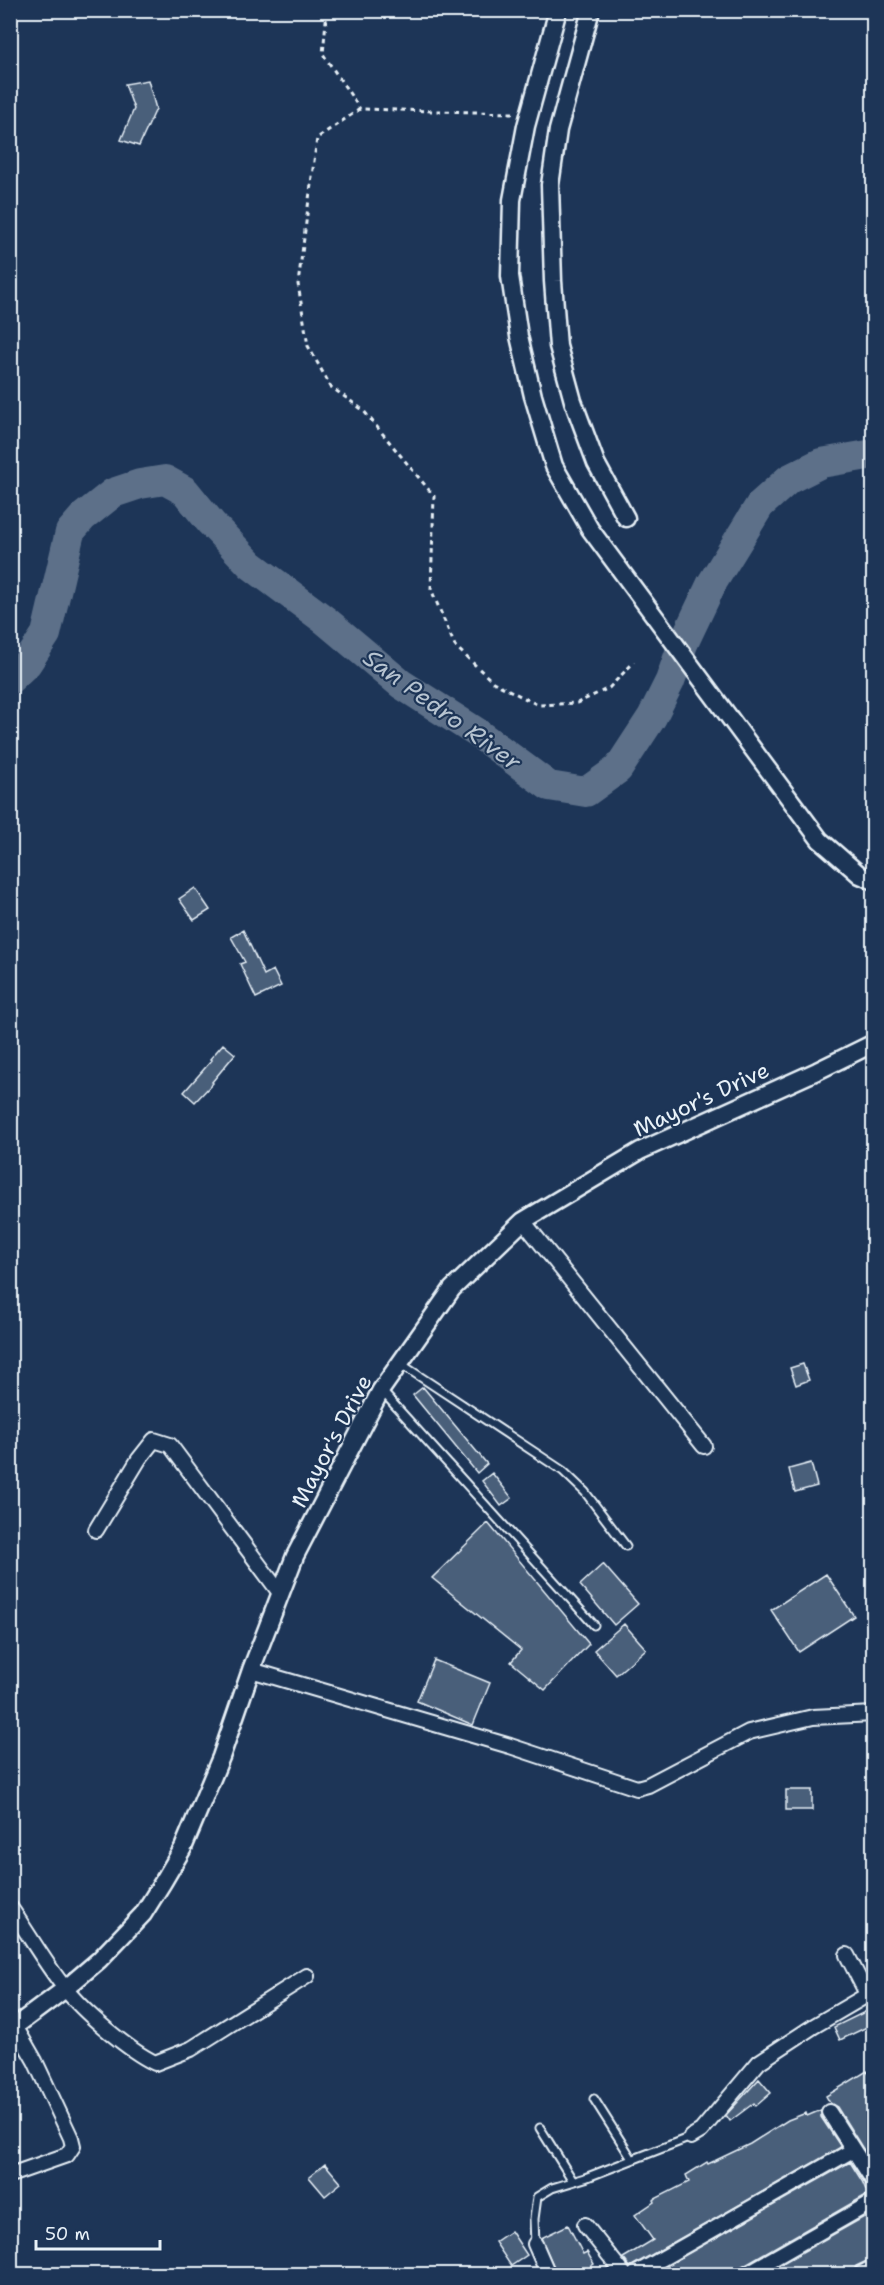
<svg xmlns="http://www.w3.org/2000/svg" width="884" height="2285" font-family="'Shantell Sans',sans-serif">
  <style>
    .lines { fill: none; stroke-linecap: round; stroke-linejoin: round }
    .river { stroke: #5d7089; stroke-width: 30 }
    .building { fill: #495e7a; stroke: #e8f1f8; stroke-width: 1.5 }
    .service-casing { stroke: #e8f1f8; stroke-width: 11 }
    .minor-casing { stroke: #e8f1f8; stroke-width: 18 }
    .tertiary-casing { stroke: #e8f1f8; stroke-width: 21 }
    .path { stroke: #e8f1f8; stroke-width: 3; stroke-dasharray: 4.5 4.5; stroke-linecap: butt }
    .service { stroke: #1d3557; stroke-width: 7 }
    .minor { stroke: #1d3557; stroke-width: 14 }
    .tertiary { stroke: #1d3557; stroke-width: 16 }
    .labels { text-anchor: middle; stroke-width: 4.5; stroke-linejoin: round; paint-order: stroke }
    .street-label { font-size: 22px; fill: #e8f1f8; stroke: #1d3557 }
    .water-label { font-size: 24px; font-style: italic; fill: #b7c4d1; stroke: #1d3557 }
  </style>
  <rect width="100%" height="100%" fill="#1d3557"/>
  <filter id="ink" filterUnits="userSpaceOnUse"><feTurbulence type="fractalNoise" baseFrequency=".0167" numOctaves="2"/><feDisplacementMap in="SourceGraphic" scale="12" xChannelSelector="R" yChannelSelector="G"/><feConvolveMatrix kernelMatrix="1 2 1 2 8 2 1 2 1" color-interpolation-filters="sRGB"/></filter>
  <g filter="url(#ink)">
    <g class="lines">
      <path class="river" d="M10 679 27 663 46 634 70 532 83 517 113 493 140 484 165 480 185 491 211 523 251 565 326 621 401 684 476 732 549 786 586 792 618 769 652 717 670 681 683 644 712 583 760 505 789 479 821 463 874 454"/>
    </g>
    <path class="building" d="M148 80 156 109 139 146 121 140 134 109 125 84Z
      M195 888 210 910 194 920 179 899Z
      M243 930 264 975 273 970 281 986 256 998 240 964 245 962 231 937Z
      M223 1044 235 1054 212 1082 213 1083 195 1102 184 1092 212 1060 210 1059Z
      M803 1364 809 1380 796 1385 790 1368Z
      M423 1387 487 1464 477 1473 413 1395Z
      M811 1463 817 1486 795 1492 789 1469Z
      M492 1473 512 1498 501 1506 482 1481Z
      M488 1523 589 1644 545 1690 511 1662 521 1650 432 1578Z
      M603 1564 638 1604 614 1625 580 1585Z
      M826 1574 854 1616 799 1652 771 1610Z
      M624 1624 646 1649 616 1675 594 1650Z
      M434 1660 490 1683 473 1725 417 1701Z
      M786 1790H812V1810H786Z
      M873 2008V2024L840 2040 834 2027Z
      M867 2071 869 2074 873 2071V2165L837 2107 830 2103 826 2096Z
      M759 2079 771 2093 756 2106 754 2103 730 2121 726 2115Z
      M821 2110V2117L841 2147 630 2267 623 2258 653 2240 635 2215 654 2202 653 2200 689 2182 686 2175 707 2162 708 2164 750 2144 788 2120 806 2113 807 2116Z
      M850 2162 862 2181 868 2194 742 2266 737 2274H652Z
      M325 2164 341 2183 325 2196 309 2177Z
      M873 2212V2258L856 2266 852 2274H763Z
      M568 2225 583 2254 587 2252 594 2264 591 2266 596 2274H557L541 2238Z
      M511 2231 527 2255 511 2266 495 2242Z"/>
    <g class="lines">
      <defs>
        <path id="service" d="M401 1364 563 1471 585 1492 626 1546
          M381 1390 594 1625
          M594 2099 632 2159
          M540 2128 573 2181
          M535 2244 534 2219 537 2197 552 2188 585 2178 691 2137"/>
        <path id="minor" d="M523 1221 704 1446
          M96 1530 139 1459 154 1440 170 1445 280 1593
          M251 1670 510 1746 637 1788 648 1785 749 1732 813 1717 874 1714
          M10 1907C28 1933 44 1962 64 1987 82 2011 128 2050 155 2063L191 2049 307 1976
          M847 1955 867 1994
          M829 2112 874 2182
          M691 2137 701 2131 759 2062 814 2026 874 1991
          M10 2175 67 2155 73 2146 71 2138 35 2061 15 2026
          M585 2225 624 2274
          M535 2244 548 2274
          M635 2274 853 2150
          M746 2274 874 2201
          M861 2274 874 2267"/>
        <path id="tertiary" d="M558 10 526 126 512 200 510 276 519 336 533 396 554 466 590 529 820 840 860 875 874 881
          M591 10 558 130 550 185 553 281 558 346 573 401 596 463 626 518
          M10 2030 65 1989 99 1960 143 1914 163 1882 183 1848 221 1757 251 1670 295 1556 381 1390 452 1289 523 1221 640 1151 817 1071 874 1043"/>
      </defs>
      <use href="#service" class="service-casing"/>
      <use href="#minor" class="minor-casing"/>
      <use href="#tertiary" class="tertiary-casing"/>
      <path class="path" d="M327 10 323 54 360 109
        M513 113 360 109 317 138 298 284 308 346 331 387 363 410 434 496 431 589 455 646 493 682 538 705 577 703 609 688 634 662"/>
      <use href="#service" class="service"/>
      <use href="#minor" class="minor"/>
      <use href="#tertiary" class="tertiary"/>
    </g>
  </g>
  <g class="labels">
    <g class="street-label">
      <text transform="translate(701 1099) rotate(-25)" y="8">Mayor's Drive</text>
      <text transform="translate(331 1441) rotate(-62)" y="8">Mayor's Drive</text>
    </g>
    <g class="water-label">
      <text transform="translate(442 710) rotate(36)" y="8">San Pedro River</text>
    </g>
  </g>
  <rect width="884" height="2285" fill="none" stroke="#1d3557" stroke-width="36"/>
  <rect x="18" y="18" width="848" height="2249" fill="none" stroke="#e8f1f8" stroke-width="2" filter="url(#ink)"/>
  <path d="M36 2240v9h124v-9" fill="none" stroke="#e8f1f8" stroke-width="3"/>
  <text x="45" y="2240" font-size="18" fill="#e8f1f8" stroke="#1d3557" stroke-width="4.5" paint-order="stroke">50 m</text>
</svg>
